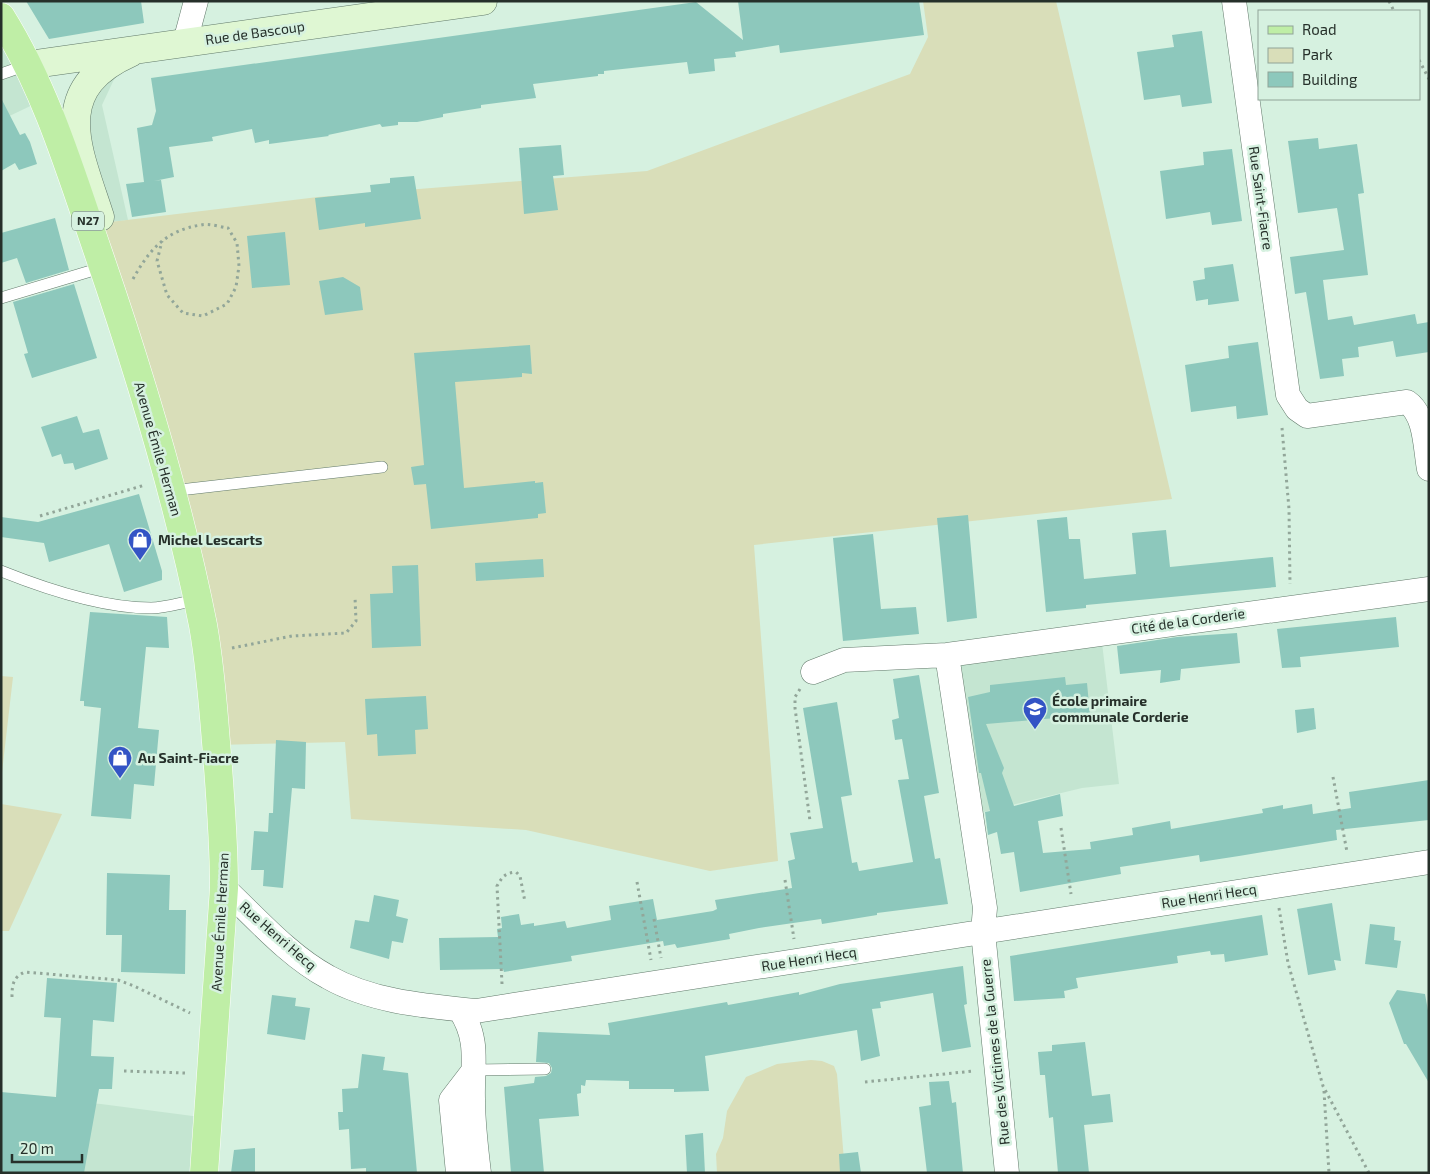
<svg xmlns="http://www.w3.org/2000/svg" width="1430" height="1174" font-family="'Exo 2',sans-serif">
  <style>
    .built { fill: #c4e5d1 }
    .green { fill: #d9deb9 }
    .building { fill: #8dc8bc }
    .lines { fill: none; stroke-linecap: round; stroke-linejoin: round }
    .service-casing { stroke: #61796a; stroke-width: 12 }
    .minor-casing { stroke: #61796a; stroke-width: 25 }
    .secondary-casing { stroke: #61796a; stroke-width: 29 }
    .primary-casing { stroke: #fff; stroke-width: 29 }
    .path { stroke: #92a699; stroke-width: 3; stroke-dasharray: 2.5 4; stroke-linecap: butt }
    .service { stroke: #fff; stroke-width: 11 }
    .minor { stroke: #fff; stroke-width: 24 }
    .secondary { stroke: #dff7d3; stroke-width: 28 }
    .primary { stroke: #bfeea6; stroke-width: 28 }
    .labels { text-anchor: middle; stroke-width: 5; stroke-linejoin: round; paint-order: stroke }
    .shield { fill: #d6f1e0; stroke: #5b6a61; stroke-width: 1 }
    .shield-label { font-size: 12px; font-weight: bold; fill: #26302a }
    .street-label { font-size: 14px; fill: #26302a; stroke: #d6f1e0 }
    .poi-label { font-size: 14px; font-weight: bold; fill: #26302a; stroke: #d6f1e0; text-anchor: start }
  </style>
  <rect width="100%" height="100%" fill="#d6f1e0"/>
  <path class="built" d="M1 17 43 100 1 120Z
    M117 73 102 105 128 220 102 223 78 102Z
    M1102 643 1119 784 1082 788 971 815 947 655Z
    M1 1096 101 1104 208 1118 204 1173H1Z"/>
  <path class="green" d="M923 1H1056L1172 499 754 545 778 861 710 871 526 830 351 819 345 742 216 745 102 223 318 197 647 171 910 74 928 37Z
    M1 676 13 677 1 781Z
    M1 804 62 814 9 931H1Z
    M811 1060 822 1061 834 1066 837 1074 845 1173H717L716 1154 723 1138 727 1111 746 1077 777 1064Z"/>
  <path class="building" d="M26 1H141L144 23 49 39Z
    M738 1H919L924 35 780 53 779 45 735 52 736 57 714 59 715 71 689 74 687 62 604 71V74H598V76L533 84 536 98 481 105V108L443 114V117L417 122H398V125L382 127 380 124 328 135 329 136 269 144V140L255 143 252 129 212 137 213 141 169 147 174 177 154 181 161 180 166 212 132 217 126 184 144 182 137 128 152 125 156 111 151 78 696 2 743 40Z
    M1202 31 1212 103 1182 107 1180 95 1144 100 1137 52 1174 47 1172 35Z
    M1 98 20 135 25 133 30 142 37 164 19 170 15 163 1 171Z
    M1318 138 1319 149 1357 144 1364 193 1358 194 1368 275 1323 280 1328 320 1352 316 1354 325 1415 314 1417 324 1429 322V352L1396 357 1393 341 1358 347 1359 357 1342 359 1344 376 1320 379 1306 292 1295 294 1290 257 1344 250 1337 208 1298 213 1288 141Z
    M561 145 564 175 553 176 558 210 524 214 519 148Z
    M1232 149 1242 221 1212 225 1210 212 1166 219 1160 171 1204 165 1203 152Z
    M414 176 421 219 365 227V223L319 230 315 198 371 192 370 185 390 183V178Z
    M55 218 69 270 26 283 17 258 1 263V233Z
    M285 232 290 285 252 288 247 236Z
    M1233 264 1239 301 1208 305V299L1196 301 1193 281 1205 279 1204 268Z
    M343 277 360 287 363 310 325 315 319 281Z
    M74 284 97 358 32 378 24 354 28 353 13 302Z
    M1258 342 1268 415 1237 419 1236 406 1191 412 1185 365 1229 358 1228 346Z
    M530 345 532 374 522 373V377L455 382 464 488 535 481V483L543 482 546 513 538 514V518L431 529 426 484 414 485 411 467 424 465 414 353Z
    M77 416 83 433 99 429 108 459 75 470 73 463 64 464 61 454 52 457 41 427Z
    M139 494 162 571V580L124 592 109 544 49 562 44 543 1 537V517L38 522Z
    M968 515 977 618 947 622 937 518Z
    M1067 517 1069 539H1080L1084 579 1136 574 1132 533 1166 530 1170 567 1273 557 1276 587 1086 605V608L1046 612 1037 520Z
    M873 534 881 609 916 607 919 634 843 641 833 538Z
    M543 559 544 577 476 581 475 563Z
    M418 565 421 646 372 648 370 594 393 593 392 566Z
    M90 612 167 617 169 648 146 647 138 728 159 730 154 786 134 784 131 819 91 816 101 708 84 706V701H80Z
    M1396 617 1399 647 1300 657 1301 667 1282 668 1277 629Z
    M1237 633 1240 663 1181 669 1180 680 1160 683 1161 670 1120 674 1117 646 1177 637Z
    M919 675 939 793 924 796 935 859 940 858 948 904 877 913V915L822 924 821 919 759 928 729 934 730 939 677 948 675 944 664 946 663 941 571 956 572 961 504 972 503 969 440 970 439 938 498 937 497 929 502 928 501 917 519 914 521 925 534 923V926L565 921 567 928 611 920 609 906 653 899 657 920 713 911 717 909 715 900 792 888 788 861 795 859 790 833 823 828 803 708 837 702 852 795 841 797 852 863 857 862 859 871 913 862 898 780 909 779 902 739 895 740 892 720 899 718 893 679Z
    M1065 677 1066 685 1087 683 1090 715 986 724 1004 768 1002 773 1014 806 1060 794 1063 816 1038 821 1043 853 1091 849 1090 842 1133 835 1132 828 1170 821 1171 829 1263 813 1262 809 1283 805V809L1312 804 1313 814 1351 808 1349 792 1429 780V820L1336 830 1337 840 1239 856 1200 862 1199 855 1120 867 1121 874 1020 892 1014 852 1001 854 997 832 988 835 985 812 990 811 981 773H979L968 697 990 692V685Z
    M426 696 428 729 415 730 416 754 378 756 377 734 367 735 365 699Z
    M1314 708 1316 729 1297 733 1295 710Z
    M276 740 306 742 305 789 292 788 283 888 263 886 264 870H251L254 831 268 832 269 813H273Z
    M107 873 170 875 169 910H186L185 974 121 972 122 935H106Z
    M374 895 399 900 396 916 408 919 403 943 392 941 389 959 350 948 355 920 369 922Z
    M1332 903 1341 961 1334 960 1336 970 1308 975 1297 909Z
    M1262 915 1268 955 1225 962 1224 954 1211 955 1210 951 1177 956 1178 963 1076 978 1078 988 1064 991 1065 998 1014 1001 1010 956Z
    M1370 924 1395 927 1394 940 1401 941 1397 968 1365 964Z
    M963 966 967 1004 964 1005 971 1047 942 1052 933 993 880 1002 881 1008 872 1009 880 1056 861 1061 857 1030 705 1056 709 1091 674 1092V1089H629V1081L586 1080 585 1086 581 1085V1093L577 1094 579 1116 539 1119 544 1173H511L504 1087 534 1083 535 1077 546 1076 551 1073 552 1068 549 1063 536 1062 538 1032 610 1035 608 1023 727 1002 728 1005 799 992V995L840 984Z
    M47 978 117 983 114 1022 93 1020 91 1056 114 1057 112 1089H99L84 1173H1V1092L56 1097 61 1018 44 1017Z
    M1397 990 1425 994 1429 1016V1083L1406 1044H1404L1389 1003Z
    M272 995 296 998 295 1006 310 1008 305 1040 267 1034Z
    M1085 1042 1092 1096 1110 1094 1113 1122 1084 1125 1089 1173H1058L1053 1117 1049 1118 1045 1075H1040L1038 1052 1052 1051V1045Z
    M362 1054 385 1057 383 1070 408 1073 417 1173H366V1168L351 1169 349 1129 339 1130 338 1112H343L342 1089 358 1088Z
    M949 1081 952 1103 956 1102 963 1173H927L919 1107 931 1105 929 1082Z
    M703 1133 705 1173H687L685 1135Z
    M255 1148V1173H231L234 1150Z
    M858 1152 861 1173H840L839 1154Z"/>
  <g class="lines">
    <defs>
      <path id="service" d="M1 74 27 65
        M1 298 104 267
        M171 491 382 467
        M1 571C46 589 103 608 151 608 166 608 183 602 197 600
        M474 1070 545 1069"/>
      <path id="minor" d="M1234 1 1288 395 1297 409 1307 416 1407 402C1426 415 1425 448 1429 469
        M185 42 196 1
        M947 655 985 908 983 932 1007 1173
        M813 672 844 660 947 655 1429 589
        M224 888C256 918 289 956 328 977 372 1002 426 1006 476 1011L1429 862
        M460 1010C480 1040 472 1065 473 1099 473 1124 476 1148 479 1173
        M458 1173 451 1100 474 1070"/>
      <path id="secondary" d="M28 65 483 1
        M100 217C79 151 47 90 130 53"/>
      <path id="primary" d="M1 17C46 89 71 173 98 252 140 374 178 499 203 625 210 664 213 703 216 742 220 791 224 839 224 888L204 1173"/>
    </defs>
    <use href="#service" class="service-casing"/>
    <use href="#minor" class="minor-casing"/>
    <use href="#secondary" class="secondary-casing"/>
    <use href="#primary" class="primary-casing"/>
    <path class="path" d="M1389 1 1394 11
      M1419 60 1429 79
      M133 279C149 250 166 230 201 225 209 223 220 227 228 228L237 243 239 266 236 287 227 304 203 316 183 313 167 295 157 261 162 241
      M1282 428 1289 509 1290 584
      M40 516 145 485
      M232 648 292 636 346 633 356 621 355 597
      M800 689 795 697V708L810 821
      M1333 777 1347 852
      M1061 828 1071 894
      M785 880 794 939
      M637 882 651 960
      M1279 908 1288 963 1323 1086 1369 1173
      M654 919 661 958
      M502 984 497 886C502 877 505 873 516 872L520 876 525 902
      M12 997C12 985 13 977 25 972L118 980 134 986 190 1013
      M124 1071 185 1073
      M865 1082 974 1071
      M1324 1091 1329 1173"/>
    <use href="#service" class="service"/>
    <use href="#minor" class="minor"/>
    <use href="#secondary" class="secondary"/>
    <use href="#primary" class="primary"/>
  </g>
  <defs>
    <symbol id="shop-pin" viewBox="-11 -11 22 30"><path d="M0 17L-7.5 6A9.5 9.5 0 1 1 7.5 6Z" fill="#3454c5" stroke="#d6f1e0"/><path d="M-5-2.5h2.3a2.7 3.5 0 0 1 5.4 0H5L5.5 6h-11ZM-1.5-2.5h3a1.5 2.3 0 0 0-3 0Z" fill="#fff"/></symbol>
    <symbol id="school-pin" viewBox="-11 -11 22 30"><path d="M0 17L-7.5 6A9.5 9.5 0 1 1 7.5 6Z" fill="#3454c5" stroke="#d6f1e0"/><path d="M0-5L7-2L0 1L-7-2ZM-4 1L0 2.5L4 1V4Q0 6-4 4Z" fill="#fff"/></symbol>
  </defs>
  <g fill-rule="evenodd">
    <use href="#shop-pin" x="126" y="526" width="28" height="38"/>
    <use href="#school-pin" x="1021" y="695" width="28" height="38"/>
    <use href="#shop-pin" x="106" y="744" width="28" height="38"/>
  </g>
  <g class="labels">
    <rect class="shield" x="72" y="211.5" width="32" height="19" rx="4"/>
    <g class="shield-label">
      <text x="88" y="225">N27</text>
    </g>
    <g class="street-label">
      <text transform="translate(255 33) rotate(-8)" y="5">Rue de Bascoup</text>
      <text transform="translate(1261 198) rotate(82)" y="5">Rue Saint-Fiacre</text>
      <text transform="translate(158 449) rotate(74)" y="5">Avenue Émile Herman</text>
      <text transform="translate(1188 621) rotate(-8)" y="5">Cité de la Corderie</text>
      <text transform="translate(1209 896) rotate(-9)" y="5">Rue Henri Hecq</text>
      <text transform="translate(220 922) rotate(-87)" y="5">Avenue Émile Herman</text>
      <text transform="translate(278 936) rotate(41)" y="5">Rue Henri Hecq</text>
      <text transform="translate(809 959) rotate(-9)" y="5">Rue Henri Hecq</text>
      <text transform="translate(995 1052) rotate(-96)" y="5">Rue des Victimes de la Guerre</text>
    </g>
    <g class="poi-label">
      <text x="158" y="545">Michel Lescarts</text>
      <text x="1052" y="706">École primaire<tspan x="1052" dy="16">communale Corderie</tspan></text>
      <text x="138" y="763">Au Saint-Fiacre</text>
    </g>
  </g>
  <rect width="1430" height="1174" fill="none" stroke="#26302a" stroke-width="5"/>
  <rect x="1258" y="10" width="162" height="90" fill="#d6f1e0" stroke="#90a497"/>
  <rect x="1268" y="26" width="25" height="8" fill="#bfeea6" stroke="#90a497"/>
  <text x="1302" y="35" font-size="15" fill="#26302a">Road</text>
  <rect x="1268" y="48" width="25" height="15" fill="#d9deb9" stroke="#90a497"/>
  <text x="1302" y="60" font-size="15" fill="#26302a">Park</text>
  <rect x="1268" y="72" width="25" height="15" fill="#8dc8bc" stroke="#90a497"/>
  <text x="1302" y="85" font-size="15" fill="#26302a">Building</text>
  <path d="M12 1154v8h70v-8" fill="none" stroke="#26302a" stroke-width="2.5"/>
  <text x="20" y="1154" font-size="15" fill="#26302a" stroke="#d6f1e0" stroke-width="4" paint-order="stroke">20 m</text>
</svg>
